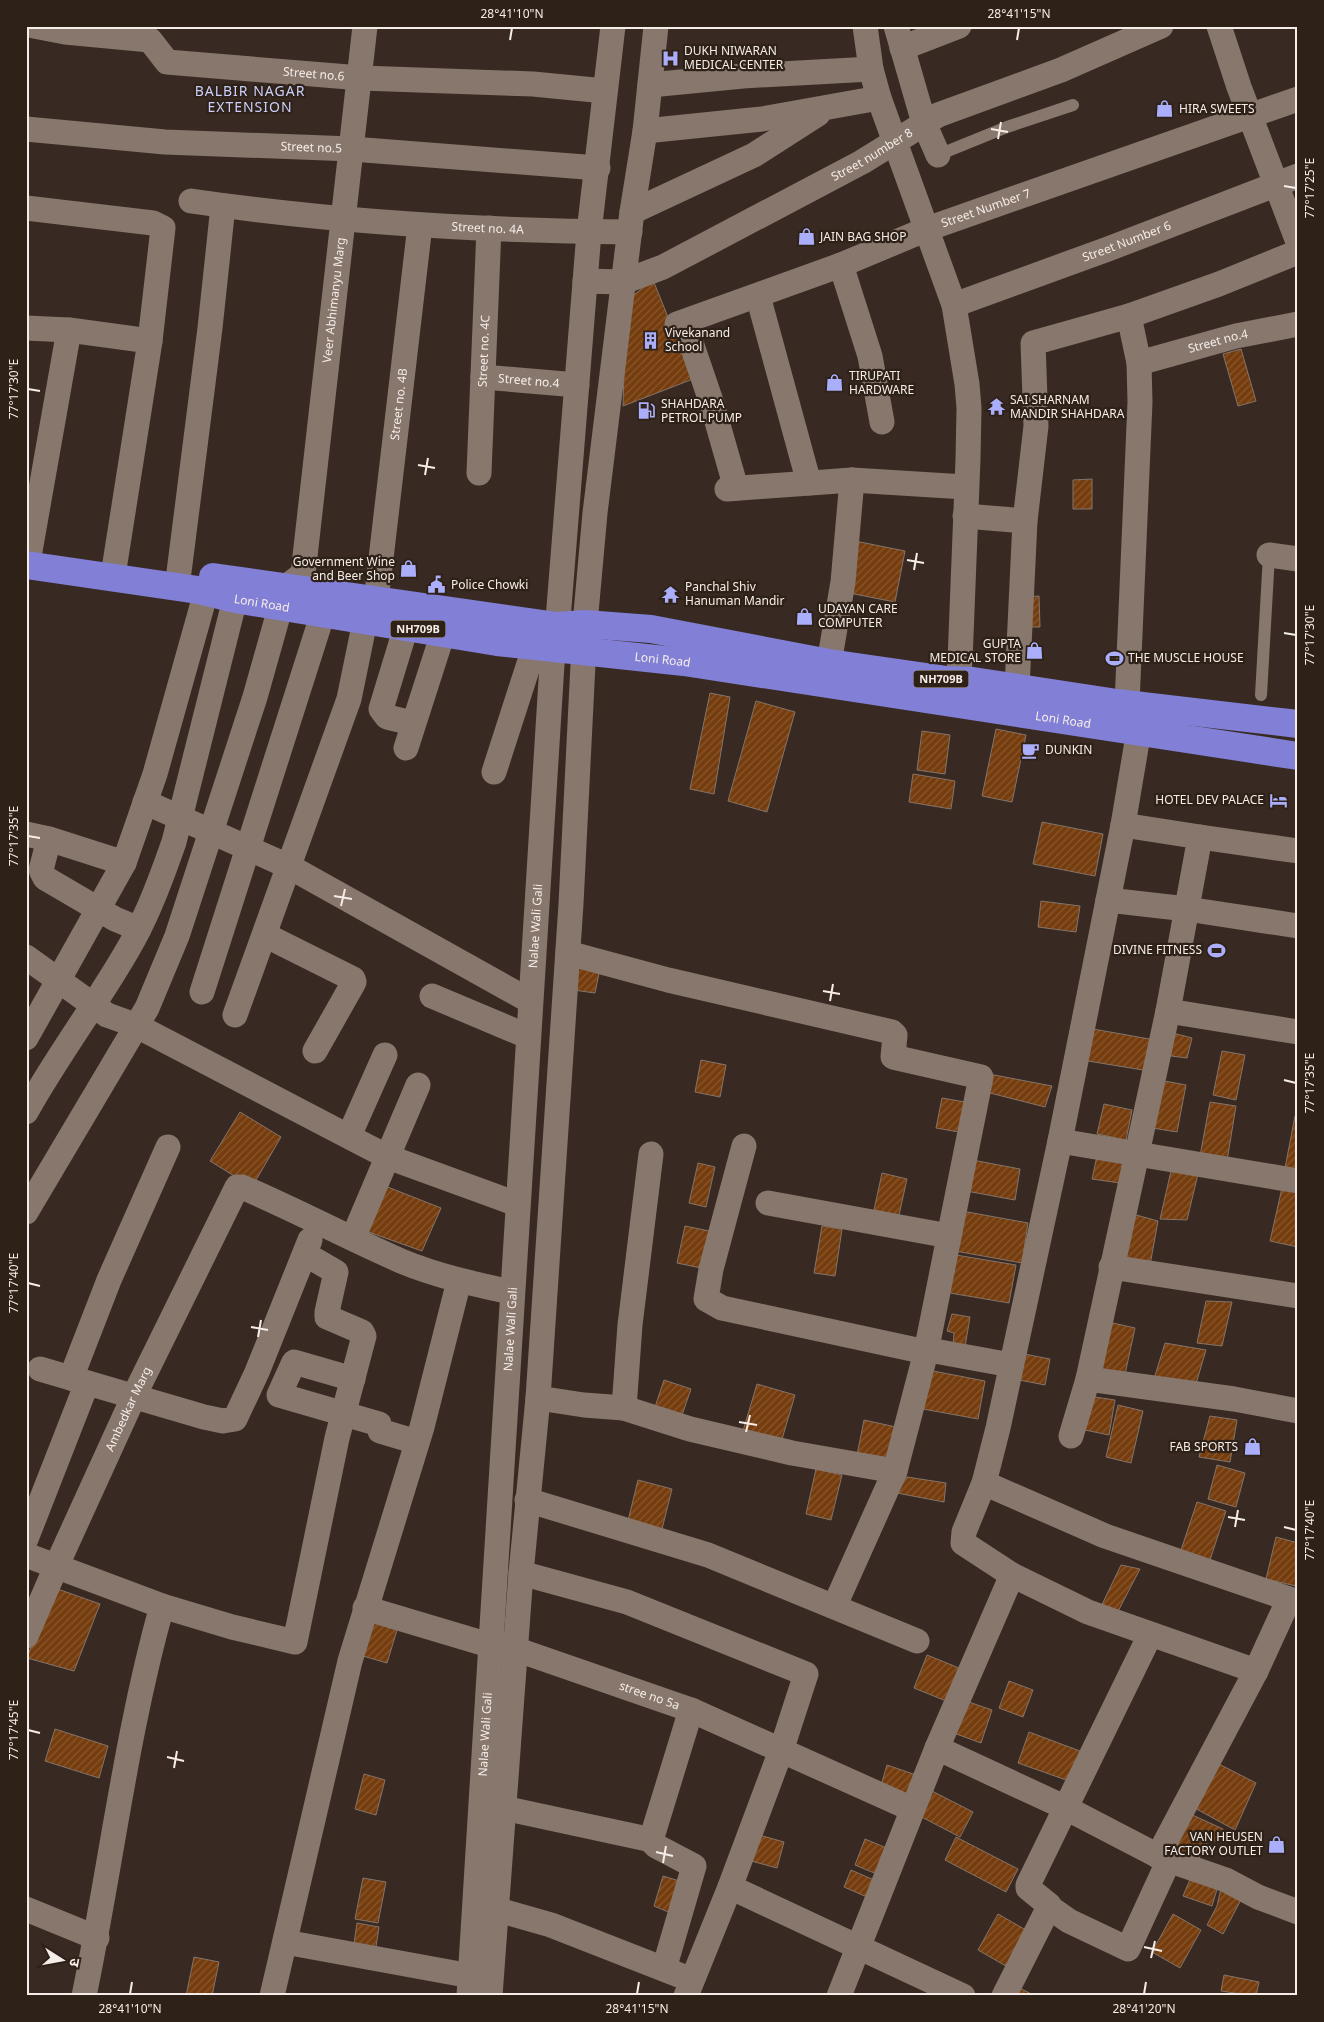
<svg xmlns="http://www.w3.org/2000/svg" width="1324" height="2022" font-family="'Noto Sans','Noto Sans Devanagari',sans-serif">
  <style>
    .building { fill: url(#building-hatch); stroke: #84746a }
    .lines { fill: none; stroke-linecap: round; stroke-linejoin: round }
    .service { stroke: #87776d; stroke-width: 12 }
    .minor { stroke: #87776d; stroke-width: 25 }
    .trunk { stroke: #827fd6; stroke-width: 28 }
    .ticks { fill: none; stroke: #f6ede8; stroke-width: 2 }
    .labels { text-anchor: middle; stroke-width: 4.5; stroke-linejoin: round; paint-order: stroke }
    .shield { fill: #2e2118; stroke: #bab0aa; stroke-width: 1 }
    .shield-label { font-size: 11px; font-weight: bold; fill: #f6ede8 }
    .poi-label { font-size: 12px; fill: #f6ede8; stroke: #2e2118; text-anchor: start }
    .street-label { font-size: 12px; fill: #f6ede8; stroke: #2e2118 }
    .neighbourhood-label { font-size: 14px; letter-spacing: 1px; fill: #cbcffa; stroke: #2e2118 }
    .neatline { fill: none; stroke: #f6ede8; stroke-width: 2 }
    .ticks-label { font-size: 12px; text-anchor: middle; fill: #f6ede8 }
  </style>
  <defs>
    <pattern id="building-hatch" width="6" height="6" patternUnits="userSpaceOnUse" patternTransform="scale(1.25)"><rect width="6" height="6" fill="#753c0d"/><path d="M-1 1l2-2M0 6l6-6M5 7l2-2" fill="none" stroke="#895830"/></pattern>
  </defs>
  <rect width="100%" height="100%" fill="#382a22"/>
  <path class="building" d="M653 280 693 379 623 406 626 301Z
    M1241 349 1256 401 1238 406 1223 354Z
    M1092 479V509H1073V480Z
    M855 541 905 551 895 602 844 592Z
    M1039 596 1040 627H1025L1024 597Z
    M710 693 730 697 714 794 690 789Z
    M756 701 795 712 767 812 728 801Z
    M996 729 1026 735 1012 802 982 796Z
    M922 731 950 735 945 774 917 770Z
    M913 774 955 781 951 809 909 802Z
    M1042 822 1103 834 1095 876 1033 864Z
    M1041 901 1080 906 1076 932 1038 927Z
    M571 962 600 968 595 993 566 989Z
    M1093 1029 1155 1040 1149 1071 1088 1061Z
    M1169 1032 1192 1038 1187 1058 1164 1055Z
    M1222 1051 1245 1055 1236 1100 1213 1095Z
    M701 1060 726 1065 720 1097 695 1092Z
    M989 1074 1052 1086 1045 1107 986 1092Z
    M1154 1079 1186 1085 1177 1132 1146 1127Z
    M942 1098 965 1102 959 1132 936 1128Z
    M1210 1102 1236 1106 1227 1161 1200 1156Z
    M1104 1104 1132 1110 1126 1140 1097 1134Z
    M240 1112 281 1137 252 1187 210 1161Z
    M1295 1116H1298V1170L1285 1168Z
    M1097 1156 1124 1160 1120 1183 1092 1179Z
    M967 1159 1020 1169 1015 1200 961 1190Z
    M698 1163 715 1167 706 1207 689 1203Z
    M1171 1171 1198 1174 1187 1220 1160 1219Z
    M882 1173 907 1179 899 1215 874 1210Z
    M380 1184 441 1208 422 1251 360 1229Z
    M1282 1188 1298 1192V1247L1270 1241Z
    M962 1211 1028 1223 1022 1263 955 1251Z
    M1129 1213 1158 1221 1150 1265 1119 1255Z
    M685 1226 714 1232 706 1269 677 1263Z
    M822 1226 842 1229 835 1276 814 1273Z
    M950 1254 1016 1265 1009 1303 944 1292Z
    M1206 1301 1232 1302 1222 1346 1197 1343Z
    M952 1314 970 1317 965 1347H953L954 1333 947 1331Z
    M1104 1321 1135 1328 1124 1379 1093 1373Z
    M1165 1343 1206 1350 1195 1387 1154 1379Z
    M1019 1353 1050 1359 1045 1385 1014 1379Z
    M928 1370 985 1381 978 1419 923 1409Z
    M664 1380 691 1389 681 1418 654 1410Z
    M757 1384 795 1395 780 1446 742 1434Z
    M1095 1397 1115 1400 1109 1435 1085 1430Z
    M1118 1405 1143 1411 1131 1463 1106 1457Z
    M1210 1416 1237 1420 1230 1462 1199 1457Z
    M864 1420 896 1427 887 1466 856 1460Z
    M1217 1465 1245 1473 1236 1507 1208 1499Z
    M816 1469 842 1475 831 1520 806 1514Z
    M907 1477 946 1483 944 1502 897 1493Z
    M638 1480 672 1489 661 1533 627 1525Z
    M1197 1502 1226 1511 1210 1560 1181 1550Z
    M1276 1537 1298 1543 1296 1586 1266 1579Z
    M1121 1565 1140 1569 1114 1619 1097 1615Z
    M52 1587 100 1604 74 1671 27 1658Z
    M367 1618 398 1627 387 1663 356 1654Z
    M927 1655 964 1670 951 1703 914 1688Z
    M1009 1681 1033 1690 1023 1717 999 1708Z
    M963 1700 992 1710 981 1743 951 1732Z
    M55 1729 108 1746 99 1778 45 1761Z
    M1029 1732 1080 1751 1069 1781 1018 1763Z
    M1213 1761 1256 1783 1235 1830 1191 1806Z
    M887 1765 919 1776 911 1802 879 1792Z
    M364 1774 385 1780 376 1815 355 1809Z
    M924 1787 973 1812 960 1837 912 1812Z
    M1188 1813 1223 1829 1218 1842 1209 1839 1196 1864 1166 1855Z
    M752 1833 784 1842 777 1868 744 1859Z
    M956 1837 1018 1869 1006 1892 945 1860Z
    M865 1839 889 1849 879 1875 855 1865Z
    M851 1870 874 1880 867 1897 844 1887Z
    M1192 1875 1218 1886 1212 1906 1183 1896Z
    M663 1876 686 1883 678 1916 654 1906Z
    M363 1878 386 1882 378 1923 355 1919Z
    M1222 1884 1244 1894 1223 1934 1207 1925 1217 1906Z
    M998 1914 1031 1933 1011 1969 978 1950Z
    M1173 1914 1201 1930 1180 1968 1152 1952Z
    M357 1923 379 1927 375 1953 353 1950Z
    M194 1957 219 1962 212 1996H186Z
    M1224 1975 1259 1982 1256 1996 1221 1991Z
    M1014 1985 1035 1996H1008Z"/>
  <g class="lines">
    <path class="service" d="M938 155 1007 127 1073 105
      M1261 695 1269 555"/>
    <g class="minor">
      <path id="s1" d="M34 26 65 32 150 40 167 62 361 78 533 84 605 91"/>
      <path d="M865 26 871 69 879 98 954 305 967 384 969 408 968 459 960 661 956 700"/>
      <path d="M896 26 924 123 938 155"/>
      <path d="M1219 26 1239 87 1298 242"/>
      <path d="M902 48 959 26"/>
      <path d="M650 85 743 76 871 69"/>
      <path id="s2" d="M26 129 165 142 352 149 598 168"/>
      <path d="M645 131 762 119 879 98"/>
      <path id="s3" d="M191 201C336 222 483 231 630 232"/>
      <path d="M26 208 153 223 163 228 150 341 115 563"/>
      <path d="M632 212 754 155 818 114"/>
      <path d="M841 265 870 356 882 422"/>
      <path id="s4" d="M585 281 623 282 663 267 862 162 938 115 1061 70 1161 26"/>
      <path d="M758 296 809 483"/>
      <path id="s5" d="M954 305 1108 249 1298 176"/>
      <path d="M684 322 712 404 736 488"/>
      <path id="s6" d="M677 324 841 265 927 229 1298 99"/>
      <path d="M26 328 69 330 150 341"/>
      <path id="s7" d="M1139 363 1236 336 1298 324"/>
      <path id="s8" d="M483 377 577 385"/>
      <path id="s9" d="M479 473 489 228"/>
      <path d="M727 489 852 480 965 487"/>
      <path d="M965 516 1025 521"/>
      <path d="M30 551 69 330"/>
      <path d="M1269 555 1298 559"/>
      <path d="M179 572 210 328 223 206"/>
      <path id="s10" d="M378 584 420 225"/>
      <path d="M406 627 381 709 387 717 412 723"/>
      <path d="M829 663 843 582 852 480"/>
      <path d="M1017 688 1025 521 1036 426 1033 343 1129 316 1219 284 1298 252"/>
      <path d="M1127 704 1140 402 1139 363 1129 316"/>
      <path d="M1139 710V730L1123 825 1060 1141 998 1428 984 1483 964 1532 963 1543 1012 1575 1088 1612 1256 1671"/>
      <path d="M406 748 443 633"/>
      <path d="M494 772 535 645"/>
      <path d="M145 802 290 867 530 1001"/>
      <path d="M26 834 49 839 41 870 45 878 115 919 139 929"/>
      <path d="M1200 837 1298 851"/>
      <path d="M49 839 124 863"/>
      <path d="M1108 900 1187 909 1298 926"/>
      <path d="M265 935 353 979 354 982 315 1051"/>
      <path d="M568 953 668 980 892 1032 895 1035 893 1057 981 1077 926 1352 895 1471 835 1605"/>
      <path d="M26 957 107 1015 135 1025 359 1142 388 1157 517 1204"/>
      <path d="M202 992 323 613"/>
      <path d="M432 996 527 1036"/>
      <path d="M1168 1011 1298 1032"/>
      <path d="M235 1015 349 699 365 621"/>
      <path d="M26 1038 124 863 155 774 206 592"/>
      <path d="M26 1112C58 1054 99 1001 131 944 149 912 162 876 174 842L235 599"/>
      <path d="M349 1136 385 1055"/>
      <path d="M1060 1141 1298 1181"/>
      <path d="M744 1146 711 1269 706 1299 722 1308 926 1352 929 1350 1011 1365"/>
      <path d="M768 1203 949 1236"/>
      <path id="s11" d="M26 1212 147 1008 177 936 255 697 286 587 303 574 365 26"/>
      <path d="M353 1238 418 1085"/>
      <path d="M1111 1267 1298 1296"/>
      <path d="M40 1369 204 1417 223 1421 235 1419 257 1372 310 1240"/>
      <path d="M71 1378 109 1280 168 1147"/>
      <path d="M353 1379 294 1362 279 1395 379 1424 380 1431 417 1442"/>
      <path d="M1088 1379 1234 1399 1298 1411"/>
      <path d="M538 1398 584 1405 624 1408 690 1429 792 1453 895 1471"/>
      <path d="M624 1408 630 1325 651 1154"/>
      <path d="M1071 1436 1088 1379 1168 1011 1200 837 1123 825"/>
      <path d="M984 1483 1105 1536 1298 1602"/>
      <path d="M527 1500 708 1555 917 1641"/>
      <path d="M26 1539 87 1383"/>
      <path d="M26 1555 162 1606 232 1627 295 1642 337 1438 364 1336 362 1332 327 1317V1312L336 1272 305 1254"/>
      <path d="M521 1573 627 1602 806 1674 782 1748 730 1887 686 1996"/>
      <path id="s12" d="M365 1608 489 1645 515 1649 691 1710 912 1809"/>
      <path id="s13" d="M26 1636 56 1567 134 1396 237 1187H242C296 1210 348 1238 401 1261 437 1276 474 1284 511 1292"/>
      <path d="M937 1748 1064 1807 1162 1858 1226 1880 1258 1897 1298 1912"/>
      <path d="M503 1808 652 1840"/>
      <path d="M1158 1856 1256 1671 1289 1599"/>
      <path d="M730 1887 963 1996"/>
      <path d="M1049 1907 1069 1921 1128 1949 1169 1860"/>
      <path d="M26 1909 97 1938"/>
      <path d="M495 1909 551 1925 679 1975"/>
      <path d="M285 1942 471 1976"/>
      <path d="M664 1969 694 1866 656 1846 653 1843 652 1837 691 1710"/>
      <path d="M84 1996C111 1866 126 1734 162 1606"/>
      <path d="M272 1996 350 1661 422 1427 459 1281"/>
      <path id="s14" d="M469 1996 552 664 557 632 589 232 613 26"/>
      <path d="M490 1996 521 1573 538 1398 571 904 585 624 595 513 632 212 645 131 656 26"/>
      <path d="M839 1996 937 1748 1012 1575"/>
      <path d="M1004 1996 1049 1907V1905L1028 1888V1885L1150 1635"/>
    </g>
    <g class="trunk">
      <path id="s15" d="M26 565 198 590 235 599 497 642 684 662 1298 756"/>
      <path d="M213 577 557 626 585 624 651 629 829 663 947 680 973 681 1117 703 1298 724"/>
    </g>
  </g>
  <path class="ticks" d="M510 40 512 28M1017 40 1019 28M991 129 1008 132M998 139 1001 122M1284 186 1296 188M28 389 40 391M418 465 435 468M425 475 428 458M907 560 924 563M914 570 917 553M1284 633 1296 635M28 836 40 838M334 896 352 899M341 906 345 889M823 991 840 994M830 1001 833 984M1284 1080 1296 1083M28 1283 40 1286M251 1327 268 1330M258 1337 261 1320M739 1422 757 1425M746 1432 750 1415M1228 1517 1245 1520M1235 1527 1238 1510M1284 1527 1296 1530M28 1730 40 1733M167 1757 184 1761M174 1768 177 1751M656 1852 673 1856M663 1863 666 1846M1144 1947 1162 1951M1151 1958 1155 1941M130 1994 132 1982M637 1994 639 1982M1144 1994 1146 1982"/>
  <defs>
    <symbol id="hospital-bare" viewBox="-9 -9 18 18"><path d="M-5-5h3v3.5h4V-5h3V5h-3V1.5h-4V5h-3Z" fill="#abaffb" stroke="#2e2118" stroke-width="2.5" paint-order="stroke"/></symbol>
    <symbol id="shop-bare" viewBox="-9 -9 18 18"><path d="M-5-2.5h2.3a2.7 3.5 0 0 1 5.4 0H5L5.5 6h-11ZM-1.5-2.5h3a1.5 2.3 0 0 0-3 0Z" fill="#abaffb" stroke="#2e2118" stroke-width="2.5" paint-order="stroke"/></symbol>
    <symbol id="building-bare" viewBox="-9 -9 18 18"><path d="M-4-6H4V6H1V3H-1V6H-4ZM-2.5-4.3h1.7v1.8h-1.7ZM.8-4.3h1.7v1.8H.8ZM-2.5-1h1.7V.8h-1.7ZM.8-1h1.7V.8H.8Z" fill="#abaffb" stroke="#2e2118" stroke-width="2.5" paint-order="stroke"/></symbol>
    <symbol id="temple-bare" viewBox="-9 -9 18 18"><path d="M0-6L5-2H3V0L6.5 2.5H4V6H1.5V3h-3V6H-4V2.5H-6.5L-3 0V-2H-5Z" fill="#abaffb" stroke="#2e2118" stroke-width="2.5" paint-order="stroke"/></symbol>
    <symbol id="fuel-bare" viewBox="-9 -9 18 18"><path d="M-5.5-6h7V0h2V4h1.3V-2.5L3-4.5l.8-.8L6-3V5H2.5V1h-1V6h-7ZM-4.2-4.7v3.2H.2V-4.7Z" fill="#abaffb" stroke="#2e2118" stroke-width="2.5" paint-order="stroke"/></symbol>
    <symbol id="civic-bare" viewBox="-9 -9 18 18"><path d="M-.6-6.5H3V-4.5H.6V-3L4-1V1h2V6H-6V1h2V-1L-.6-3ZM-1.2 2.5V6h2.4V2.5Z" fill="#abaffb" stroke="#2e2118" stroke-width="2.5" paint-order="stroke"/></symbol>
    <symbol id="stadium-bare" viewBox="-9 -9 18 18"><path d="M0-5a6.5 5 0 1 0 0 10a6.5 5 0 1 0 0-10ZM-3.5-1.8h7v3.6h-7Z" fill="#abaffb" stroke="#2e2118" stroke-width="2.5" paint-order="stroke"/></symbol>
    <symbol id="cafe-bare" viewBox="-9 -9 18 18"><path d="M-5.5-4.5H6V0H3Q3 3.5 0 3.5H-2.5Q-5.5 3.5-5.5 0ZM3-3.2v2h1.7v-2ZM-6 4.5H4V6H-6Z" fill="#abaffb" stroke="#2e2118" stroke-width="2.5" paint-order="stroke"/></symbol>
    <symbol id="hotel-bare" viewBox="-9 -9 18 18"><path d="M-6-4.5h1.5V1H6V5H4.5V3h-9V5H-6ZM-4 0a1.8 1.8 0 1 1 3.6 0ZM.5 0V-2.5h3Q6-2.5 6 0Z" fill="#abaffb" stroke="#2e2118" stroke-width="2.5" paint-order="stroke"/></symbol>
  </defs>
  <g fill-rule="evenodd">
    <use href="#hospital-bare" x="658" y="46" width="25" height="25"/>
    <use href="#shop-bare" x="1152" y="96" width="25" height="25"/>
    <use href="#shop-bare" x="794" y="224" width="25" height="25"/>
    <use href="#building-bare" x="638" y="328" width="25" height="25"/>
    <use href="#shop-bare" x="822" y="370" width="25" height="25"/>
    <use href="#temple-bare" x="984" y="394" width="25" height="25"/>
    <use href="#fuel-bare" x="634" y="398" width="25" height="25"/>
    <use href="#shop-bare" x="396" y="556" width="25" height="25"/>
    <use href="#civic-bare" x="424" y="572" width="25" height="25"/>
    <use href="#temple-bare" x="658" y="582" width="25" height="25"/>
    <use href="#shop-bare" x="792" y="604" width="25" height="25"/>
    <use href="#shop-bare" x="1022" y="638" width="25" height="25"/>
    <use href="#stadium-bare" x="1102" y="646" width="25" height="25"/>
    <use href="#cafe-bare" x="1018" y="738" width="25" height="25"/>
    <use href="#hotel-bare" x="1266" y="788" width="25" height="25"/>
    <use href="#stadium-bare" x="1204" y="938" width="25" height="25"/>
    <use href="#shop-bare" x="1240" y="1434" width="25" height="25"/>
    <use href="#shop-bare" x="1264" y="1832" width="25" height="25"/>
  </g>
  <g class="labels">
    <g class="shield">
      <rect x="390.5" y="620.5" width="55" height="17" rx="4"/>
      <rect x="913.5" y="670.5" width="55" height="17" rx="4"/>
    </g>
    <g class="shield-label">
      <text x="418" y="633">NH709B</text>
      <text x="941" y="683">NH709B</text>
    </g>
    <g class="poi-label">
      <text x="684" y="55">DUKH NIWARAN<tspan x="684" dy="14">MEDICAL CENTER</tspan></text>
      <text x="1179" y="113">HIRA SWEETS</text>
      <text x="820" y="241">JAIN BAG SHOP</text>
      <text x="665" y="337">Vivekanand<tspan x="665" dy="14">School</tspan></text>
      <text x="849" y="380">TIRUPATI<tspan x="849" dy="14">HARDWARE</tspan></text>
      <text x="1010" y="404">SAI SHARNAM<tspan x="1010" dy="14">MANDIR SHAHDARA</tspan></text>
      <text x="661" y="408">SHAHDARA<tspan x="661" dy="14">PETROL PUMP</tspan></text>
      <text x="395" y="566" text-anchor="end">Government Wine<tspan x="395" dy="14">and Beer Shop</tspan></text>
      <text x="451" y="589">Police Chowki</text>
      <text x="685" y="591">Panchal Shiv<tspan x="685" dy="14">Hanuman Mandir</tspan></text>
      <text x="818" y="613">UDAYAN CARE<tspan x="818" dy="14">COMPUTER</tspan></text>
      <text x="1021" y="648" text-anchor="end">GUPTA<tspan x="1021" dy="14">MEDICAL STORE</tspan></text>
      <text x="1128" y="662">THE MUSCLE HOUSE</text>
      <text x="1045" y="754">DUNKIN</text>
      <text x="1264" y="804" text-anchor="end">HOTEL DEV PALACE</text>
      <text x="1202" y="954" text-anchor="end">DIVINE FITNESS</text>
      <text x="1238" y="1451" text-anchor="end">FAB SPORTS</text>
      <text x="1263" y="1841" text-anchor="end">VAN HEUSEN<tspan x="1263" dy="14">FACTORY OUTLET</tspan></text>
    </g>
    <g class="street-label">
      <text dy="4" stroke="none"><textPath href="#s1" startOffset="292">Street no.6</textPath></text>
      <text dy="4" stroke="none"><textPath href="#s2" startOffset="286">Street no.5</textPath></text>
      <text dy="4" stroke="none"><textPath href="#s4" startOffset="318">Street number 8</textPath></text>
      <text dy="4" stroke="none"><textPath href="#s6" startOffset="330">Street Number 7</textPath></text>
      <text dy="4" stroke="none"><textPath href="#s3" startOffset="298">Street no. 4A</textPath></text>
      <text dy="4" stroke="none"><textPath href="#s5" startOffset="184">Street Number 6</textPath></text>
      <text dy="4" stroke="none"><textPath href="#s11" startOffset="978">Veer Abhimanyu Marg</textPath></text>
      <text dy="4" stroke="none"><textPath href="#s7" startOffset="82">Street no.4</textPath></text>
      <text dy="4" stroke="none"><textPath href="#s9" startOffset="122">Street no. 4C</textPath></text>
      <text dy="4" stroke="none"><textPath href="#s8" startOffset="46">Street no.4</textPath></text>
      <text dy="4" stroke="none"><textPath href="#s10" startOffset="181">Street no. 4B</textPath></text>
      <text dy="4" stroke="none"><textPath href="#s15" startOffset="239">Loni Road</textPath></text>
      <text dy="4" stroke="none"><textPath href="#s15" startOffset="644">Loni Road</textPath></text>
      <text dy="4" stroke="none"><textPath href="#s15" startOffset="1049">Loni Road</textPath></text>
      <text dy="4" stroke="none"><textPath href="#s14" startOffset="1072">Nalae Wali Gali</textPath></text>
      <text dy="4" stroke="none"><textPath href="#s14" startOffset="668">Nalae Wali Gali</textPath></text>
      <text dy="4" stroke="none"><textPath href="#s13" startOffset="249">Ambedkar Marg</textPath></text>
      <text dy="4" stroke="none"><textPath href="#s12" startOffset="298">stree no 5a</textPath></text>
      <text dy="4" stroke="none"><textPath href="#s14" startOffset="262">Nalae Wali Gali</textPath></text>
    </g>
    <g class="neighbourhood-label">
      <text x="250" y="96">BALBIR NAGAR<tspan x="250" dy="16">EXTENSION</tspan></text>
    </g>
  </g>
  <rect width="1324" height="2022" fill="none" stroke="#2e2118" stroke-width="55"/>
  <g transform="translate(62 1960) rotate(101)" stroke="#2e2118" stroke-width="4" paint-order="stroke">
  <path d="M0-4L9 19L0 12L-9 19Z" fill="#f6ede8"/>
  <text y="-8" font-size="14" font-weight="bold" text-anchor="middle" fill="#f6ede8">उ</text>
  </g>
  <rect x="28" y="28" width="1268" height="1966" class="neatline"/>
  <g class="ticks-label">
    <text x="512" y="18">28°41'10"N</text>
    <text x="1019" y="18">28°41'15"N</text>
    <text transform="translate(1310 188) rotate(-90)" y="4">77°17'25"E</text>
    <text transform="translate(14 389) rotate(-90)" y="4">77°17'30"E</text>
    <text transform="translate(1310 635) rotate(-90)" y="4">77°17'30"E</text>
    <text transform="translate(14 836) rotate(-90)" y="4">77°17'35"E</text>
    <text transform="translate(1310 1083) rotate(-90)" y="4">77°17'35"E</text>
    <text transform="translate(14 1283) rotate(-90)" y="4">77°17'40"E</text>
    <text transform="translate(1310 1530) rotate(-90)" y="4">77°17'40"E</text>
    <text transform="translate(14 1730) rotate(-90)" y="4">77°17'45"E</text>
    <text x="130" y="2013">28°41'10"N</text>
    <text x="637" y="2013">28°41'15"N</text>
    <text x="1144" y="2013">28°41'20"N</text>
  </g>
</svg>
